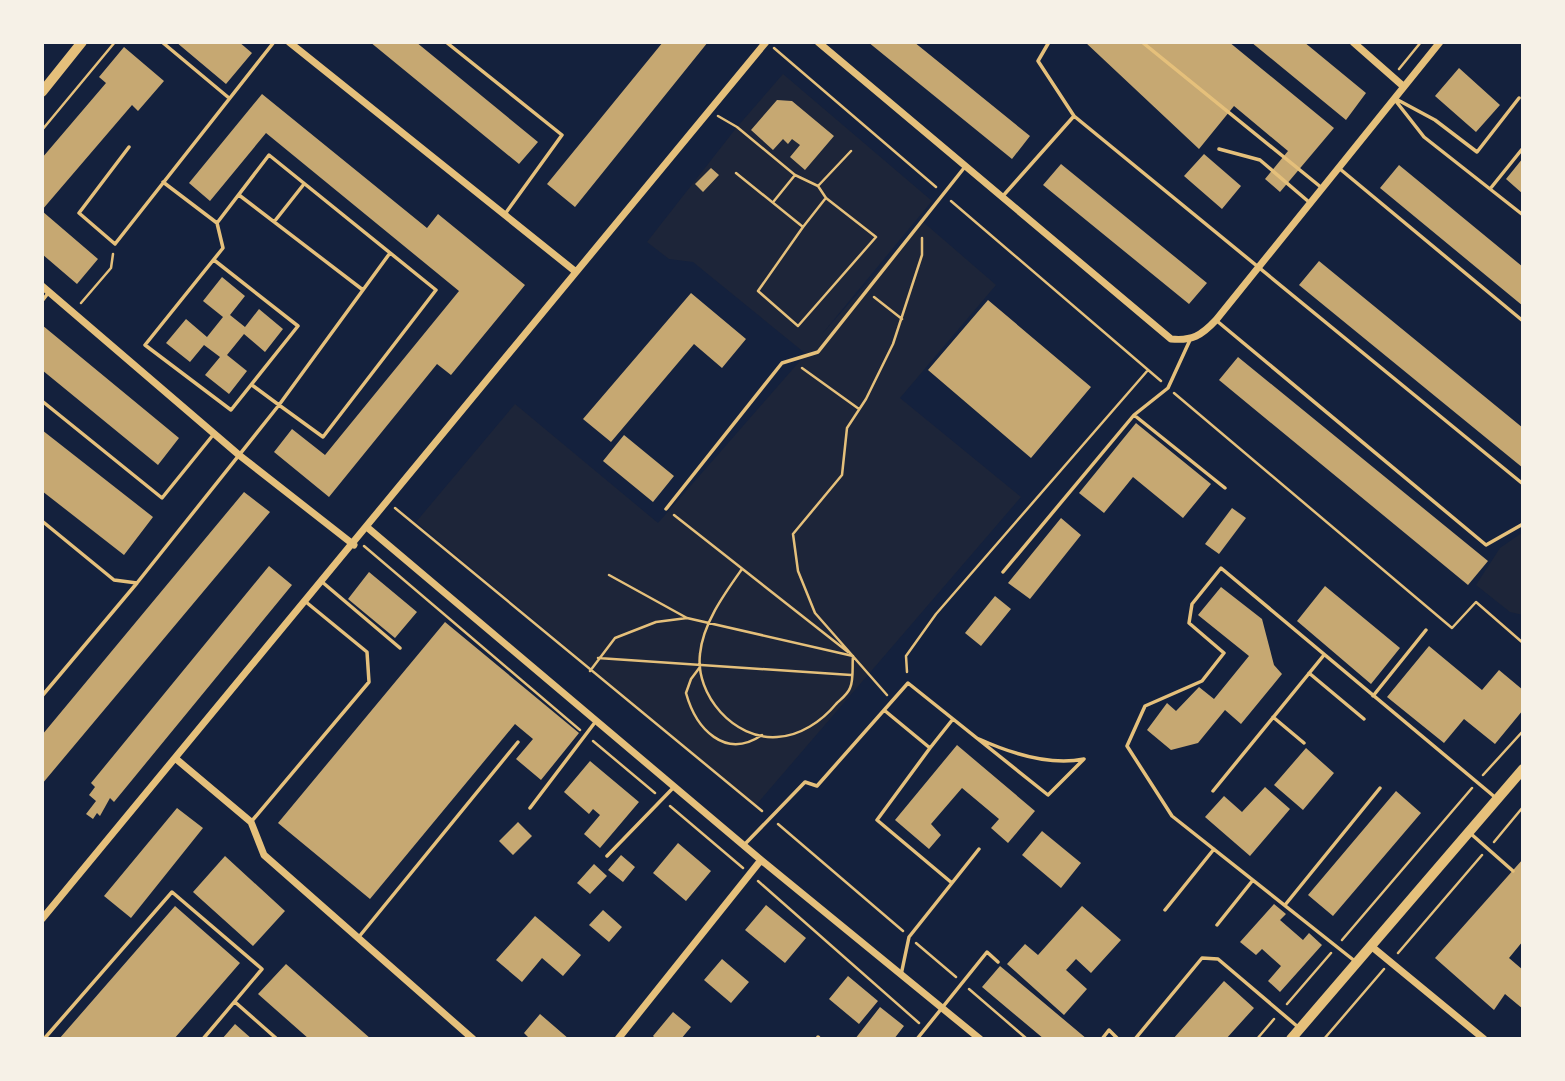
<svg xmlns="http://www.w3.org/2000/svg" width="1565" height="1081" font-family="'Noto Serif',serif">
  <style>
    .green { fill: #1d2539 }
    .building { fill: #c6a872 }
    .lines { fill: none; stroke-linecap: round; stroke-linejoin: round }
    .path { stroke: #e5c07b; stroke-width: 2.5 }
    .service { stroke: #e5c07b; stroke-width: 3.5 }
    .minor { stroke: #e5c07b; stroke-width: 7 }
    .secondary { stroke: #e5c07b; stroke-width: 10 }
  </style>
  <rect width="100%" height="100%" fill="#14213d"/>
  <path class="green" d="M783 74 932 201 822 334 922 221 996 285 900 398 1021 497 756 805 416 522 515 404 658 523 806 354 693 262 669 259 647 242 737 127Z
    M1523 532V615L1510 612 1476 585 1500 548Z"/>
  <path class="building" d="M176 42H239L252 53 226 84Z
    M370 42H416L538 142 519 164Z
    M663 42H708L575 207 547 184Z
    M868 42H914L1030 136 1012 159Z
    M1085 42H1229L1334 128 1280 192 1265 179 1288 151 1234 106 1199 149Z
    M1251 42H1304L1366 93 1346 120Z
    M124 47 164 81 138 111 132 105 42 210V158L106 83 99 77Z
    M1459 68 1500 105 1476 132 1435 96Z
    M262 94 427 228 438 214 525 285 451 375 437 364 329 497 274 452 292 429 325 455 459 291 266 133 210 201 189 183Z
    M777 100 792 101 834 136 805 170 790 157 800 145 792 139 788 144 783 139 773 150 751 130Z
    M1204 154 1241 186 1222 209 1184 176Z
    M1523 158V194L1506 179Z
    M1061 164 1207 283 1189 304 1043 185Z
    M1399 165 1523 267V306L1380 188Z
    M711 168 719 175 703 192 695 184Z
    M42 211 98 259 77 284 42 254Z
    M1319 261 1523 428V468L1299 285Z
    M222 277 245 296 230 315 245 327 259 309 283 329 265 352 244 334 227 355 247 371 229 394 205 375 220 357 204 345 190 362 166 343 186 319 207 337 223 317 203 301Z
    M691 293 746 339 722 368 694 344 611 442 583 419Z
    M988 300 1091 387 1031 458 928 370Z
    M42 325 179 438 158 465 42 370Z
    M1238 357 1488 561 1468 585 1219 380Z
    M1136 423 1211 484 1183 518 1133 477 1104 513 1079 493Z
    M42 430 153 517 124 555 42 491Z
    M624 435 674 476 653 502 603 461Z
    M244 492 270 512 42 784V735Z
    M1232 508 1246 518 1219 554 1205 544Z
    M1061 518 1081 535 1030 599 1008 583Z
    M269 566 292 585 114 802 110 798 100 816 97 813 93 819 86 814 96 801 89 795 95 787 91 783Z
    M369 572 417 612 395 638 348 599Z
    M1325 586 1400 648 1371 684 1297 621Z
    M1221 587 1262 619 1274 665 1282 674 1241 724 1225 710 1198 743 1171 750 1147 730 1167 703 1176 711 1199 687 1214 699 1249 656 1198 615Z
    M995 596 1011 609 981 646 965 633Z
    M445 622 579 733 541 780 516 759 533 739 515 724 370 899 278 823Z
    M1429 646 1482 690 1499 670 1523 690V710L1495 744 1464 719 1444 743 1387 697Z
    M957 745 1035 811 1008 843 991 828 999 819 962 788 931 824 941 835 929 849 895 820Z
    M1306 748 1334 773 1303 810 1274 785Z
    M590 761 639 802 600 848 584 834 600 815 593 809 589 814 564 792Z
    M1265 787 1290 809 1250 856 1205 817 1224 796 1242 812Z
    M1396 791 1421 813 1333 916 1308 895Z
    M177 808 203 828 131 918 104 896Z
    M518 822 532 836 513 855 499 841Z
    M1042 831 1081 863 1061 888 1022 855Z
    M678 843 711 871 686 901 653 873Z
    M621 855 635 867 623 882 608 870Z
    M225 856 285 911 253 946 193 892Z
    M1523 859V941L1509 958 1523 970V1009L1505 994 1494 1010 1435 958Z
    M594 864 607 876 590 894 577 883Z
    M1274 904 1286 914 1280 920 1303 940 1309 933 1322 945 1280 992 1268 981 1281 966 1262 949 1256 955 1240 942Z
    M766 905 806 938 785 963 745 930Z
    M175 906 240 963 174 1039H59Z
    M1082 906 1121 940 1091 973 1076 959 1066 970 1087 989 1064 1015 1007 964 1025 944 1038 955Z
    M603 910 622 927 609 942 589 925Z
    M535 916 581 955 563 976 542 958 522 982 496 960Z
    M722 959 749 982 731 1003 704 980Z
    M286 964 371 1039H309L258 994Z
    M1000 966 1087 1039H1044L982 987Z
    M848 976 878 1001 859 1024 829 999Z
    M1224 981 1254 1008 1226 1039H1173Z
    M880 1007 904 1026 894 1039H855Z
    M673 1012 691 1027 681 1039H656L653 1036Z
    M540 1014 569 1039H530L524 1033Z
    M235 1024 252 1039H222Z"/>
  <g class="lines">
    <path class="path" d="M774 48 936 187
      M1399 69 1421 42
      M718 116 737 127 795 175 818 186 826 198 876 237 798 326 758 291 803 227 736 173
      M42 130 115 42
      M818 186 851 151
      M774 201 795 175
      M951 201 1161 381
      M803 227 825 199
      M874 297 902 319
      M81 303 111 268 113 254
      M802 368 859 409
      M1174 393 1452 628 1476 602 1523 643
      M395 508 762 811
      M674 515 848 652
      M364 546 580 730
      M742 569C725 593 703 623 700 654 695 695 734 740 777 737 800 736 822 721 836 704 840 700 848 694 850 688 854 680 852 665 853 656
      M609 575 687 618
      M598 658 851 675
      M700 667 691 679 686 693C696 729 725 760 762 735
      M590 671 615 638 656 622 687 618 853 656
      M907 672 906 656 936 614 1148 370
      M887 695 815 613 798 571 793 534 842 475 847 428 866 399 893 344 922 255V238
      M593 741 655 793
      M1483 775 1523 731
      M670 806 743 868
      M778 824 903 931
      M1494 842 1523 807
      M758 881 919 1023
      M1342 940 1472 788
      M916 943 956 977
      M1398 953 1482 855
      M969 989 1027 1039
      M1287 1004 1331 953
      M1257 1039 1274 1019
      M1324 1039 1384 969"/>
    <path class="service" d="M162 42 229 98
      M446 42 562 135 505 214
      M1142 42 1322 188
      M1396 99 1435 120 1477 152 1519 98
      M1395 100 1424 137 1523 215
      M1074 116 1523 484
      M129 147 79 213 115 244 274 42
      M1219 149 1260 160 1309 202
      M1340 169 1523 321
      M1490 189 1523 148
      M239 195 363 290
      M1002 197 1074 116 1038 61 1049 42
      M274 222 304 184
      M214 260 298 326 231 410 145 345 223 248 217 223
      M42 301 49 292
      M1217 321 1486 545 1523 524
      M1190 340 1168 388 1134 415 1225 488
      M252 385 279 405 390 253
      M42 401 162 498 213 435
      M666 509 782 363 818 352 964 168
      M42 521 114 580 137 583 279 405 323 437 436 290 269 155 217 223 163 182
      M1003 572 1134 415
      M321 581 400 648
      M1309 673 1364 719
      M42 696 137 583
      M1373 696 1426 630
      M884 710 930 748 953 719
      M1273 717 1304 743
      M1213 791 1324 655
      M530 808 596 721
      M251 822 369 682 367 652 306 602
      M1470 833 1513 871
      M745 844 805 782 817 786 908 683 1048 795 1084 759C1050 766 1010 753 979 739
      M607 856 674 787
      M952 883 979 849
      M1285 905 1380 788
      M1165 910 1214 849
      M1217 925 1253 880
      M358 938 518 742
      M1356 962 1172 816 1127 746 1145 706 1202 681 1224 653 1189 623 1192 604 1221 568 1496 798
      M901 975 909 937 952 883 877 820 930 748
      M235 1002 277 1039
      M818 1037 820 1039
      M44 1039 172 892 262 969 203 1039
      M917 1039 987 952 998 962
      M1102 1039 1109 1030 1118 1039
      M1135 1039 1202 958 1218 959 1298 1027"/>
    <path class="minor" d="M289 42 576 272
      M818 42 1171 339C1192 341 1201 336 1216 320L1440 42
      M1353 42 1403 86
      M42 286 239 455 354 545
      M368 528 761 860 980 1039
      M175 758 251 822 264 855 473 1039
      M42 919 766 42
      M1371 946 1484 1039
      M618 1039 761 860"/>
    <path class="secondary" d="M42 92 82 42
      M1291 1039 1523 769"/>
  </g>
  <rect width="1565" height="1081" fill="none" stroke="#f6f1e7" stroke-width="88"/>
</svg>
